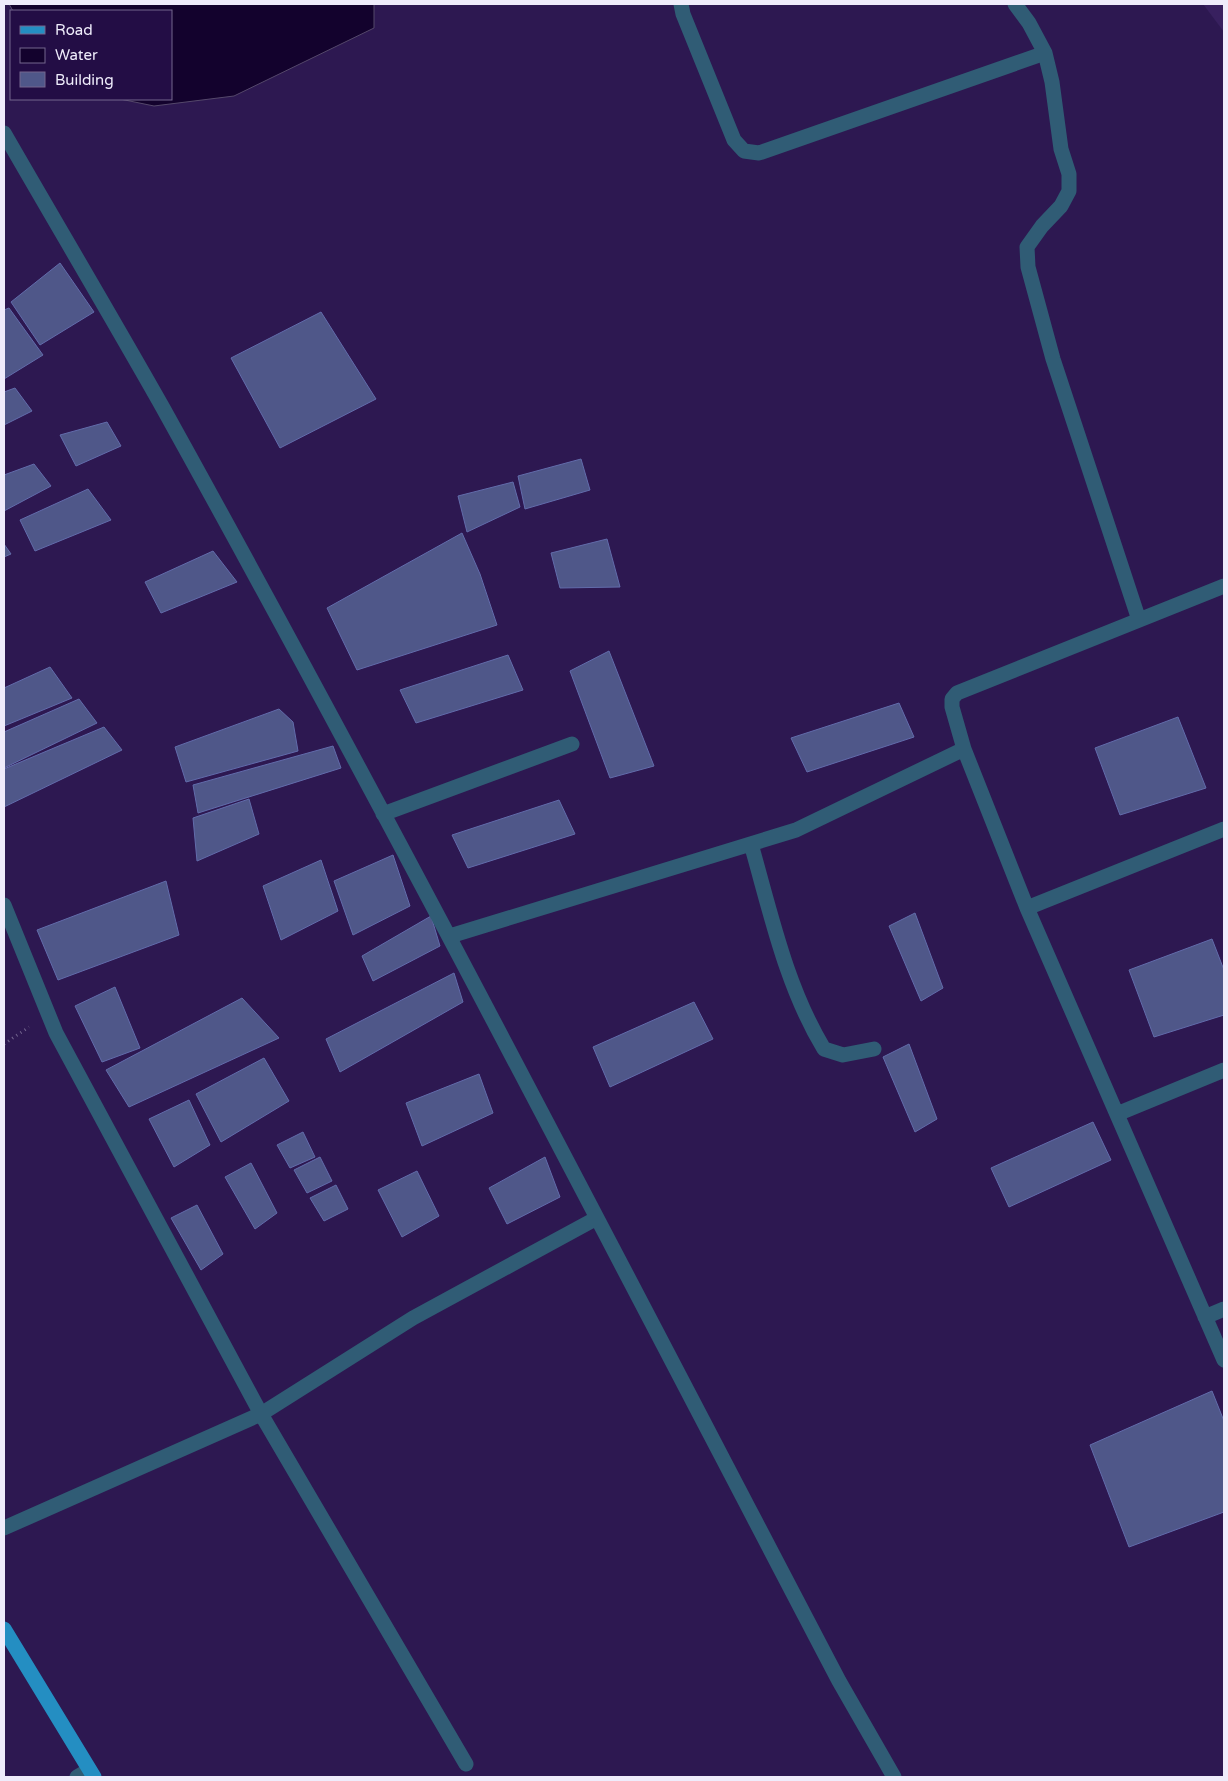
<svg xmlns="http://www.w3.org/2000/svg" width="1228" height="1781" font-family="'Varela Round',sans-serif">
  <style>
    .built { fill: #38205f }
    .water { fill: #13022d; stroke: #55486b }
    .building { fill: #4f5789; stroke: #626cab }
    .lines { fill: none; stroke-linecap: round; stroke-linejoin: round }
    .path { stroke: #74668f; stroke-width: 3; stroke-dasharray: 1 4; stroke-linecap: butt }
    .minor { stroke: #305c75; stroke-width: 15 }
    .major { stroke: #248ec2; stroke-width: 15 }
  </style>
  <rect width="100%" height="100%" fill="#2d1851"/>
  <path class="built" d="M1203 4H1224V32Z"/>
  <path class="water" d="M9 4H374V28L234 96 154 106 120 99H171V11H13Z"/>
  <path class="building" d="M60 263 94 312 40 345 11 302Z
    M9 308 43 355 4 379V310Z
    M321 312 376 399 280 448 231 358Z
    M15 388 32 411 4 425V392Z
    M107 422 121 446 76 466 60 435Z
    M581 459 590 490 525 509 518 476Z
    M34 464 51 486 4 511V475Z
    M513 482 520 507 467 532 458 496Z
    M88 489 111 520 35 551 20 520Z
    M462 533 480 574 497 625 357 670 327 608Z
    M607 539 620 587 560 588 551 553Z
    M4 544 11 554 4 557Z
    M213 551 237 582 161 613 145 582Z
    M609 651 654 766 610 778 570 671Z
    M508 655 523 690 416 723 400 690Z
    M50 667 72 698 4 726V688Z
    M79 699 97 723 4 768V732Z
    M899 703 914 737 807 772 791 738Z
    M279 709 293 722 298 751 186 782 175 747Z
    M1178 717 1206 788 1120 815 1095 748Z
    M104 727 122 750 4 807V769Z
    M333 746 341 768 198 813 193 785Z
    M249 799 259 834 197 861 193 818Z
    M559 800 575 834 468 868 452 835Z
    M393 855 410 906 353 935 334 881Z
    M321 860 338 911 281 940 263 886Z
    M166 881 179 935 58 980 37 930Z
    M915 913 943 988 921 1001 889 926Z
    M431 916 440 946 373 981 362 956Z
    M1212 939 1224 970V1015L1154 1037 1129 970Z
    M454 973 463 1002 340 1072 326 1039Z
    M115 987 140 1048 102 1062 75 1006Z
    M242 998 279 1038 129 1107 106 1070Z
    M694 1002 713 1039 610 1087 593 1047Z
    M909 1044 937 1119 915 1132 883 1057Z
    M264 1058 289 1101 221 1142 196 1094Z
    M479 1074 493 1113 422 1146 406 1103Z
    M189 1100 210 1145 174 1167 149 1119Z
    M1093 1122 1111 1160 1009 1207 991 1168Z
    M303 1132 315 1157 290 1168 277 1145Z
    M320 1157 332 1181 307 1193 294 1170Z
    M545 1157 560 1197 507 1224 489 1188Z
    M251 1163 277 1213 255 1229 225 1177Z
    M417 1171 439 1216 402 1237 378 1190Z
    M336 1185 348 1209 324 1221 310 1198Z
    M197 1205 223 1254 201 1270 171 1218Z
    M1212 1391 1224 1421V1512L1129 1547 1090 1445Z"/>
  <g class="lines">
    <path class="path" d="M4 1044 29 1027"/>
    <path class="minor" d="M681 4 683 14 734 140 744 151 759 153 1045 53
      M1015 4 1029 23 1045 53 1052 82 1061 149 1069 174V191L1061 206 1042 226 1027 247 1028 267 1053 359 1139 620
      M4 133C57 225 111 316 163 408 396 828 616 1255 839 1681L894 1777
      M1224 586 957 693 952 699V707L964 749 1027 908 1224 1360
      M383 814 572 744
      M751 844C771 914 786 986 824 1049L843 1055 874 1049
      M4 905 56 1033 261 1414 466 1764
      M1027 908 1224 829
      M450 936 796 830 964 749
      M1117 1114 1224 1070
      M1205 1317 1224 1309
      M4 1528 261 1414 413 1318 597 1218
      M77 1777 89 1770"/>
    <path class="major" d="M4 1629 94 1777"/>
  </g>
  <rect width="1228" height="1781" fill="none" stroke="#efecfb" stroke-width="10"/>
  <rect x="10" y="10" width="162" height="90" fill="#230d45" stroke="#75668e"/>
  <rect x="20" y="26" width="25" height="8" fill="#248ec2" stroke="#75668e"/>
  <text x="55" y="35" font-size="15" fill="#efecfb">Road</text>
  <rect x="20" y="48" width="25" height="15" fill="#13022d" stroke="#75668e"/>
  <text x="55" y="60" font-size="15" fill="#efecfb">Water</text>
  <rect x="20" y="72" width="25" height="15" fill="#4f5789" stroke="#75668e"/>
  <text x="55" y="85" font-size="15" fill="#efecfb">Building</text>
</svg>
